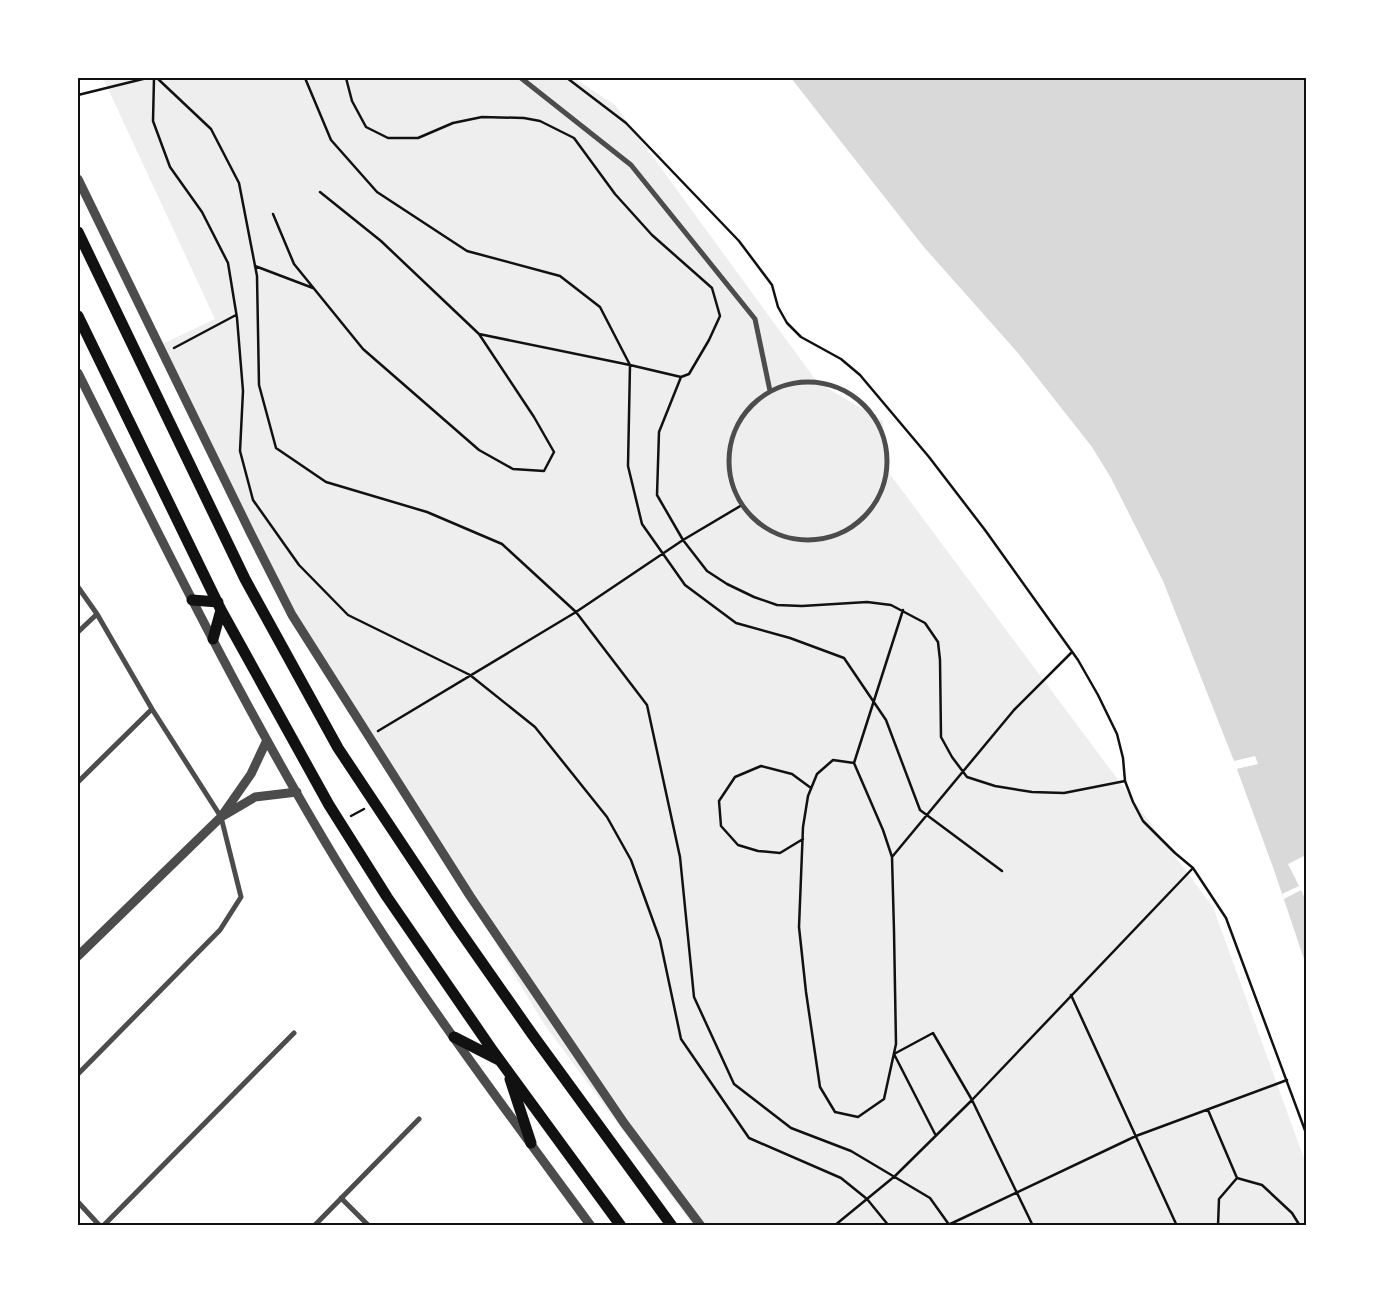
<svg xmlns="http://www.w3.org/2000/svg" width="1384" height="1303" font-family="'Zilla Slab',serif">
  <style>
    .green { fill: #eee }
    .water { fill: #d9d9d9 }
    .pier { fill: #fff }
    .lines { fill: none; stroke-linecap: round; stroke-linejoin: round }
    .path { stroke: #111; stroke-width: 2.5 }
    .minor { stroke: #4c4c4c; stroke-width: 5 }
    .tertiary { stroke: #4c4c4c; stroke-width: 9 }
    .primary { stroke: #111; stroke-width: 11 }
    .neatline { fill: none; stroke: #111; stroke-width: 2 }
  </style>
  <rect width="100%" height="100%" fill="#fff"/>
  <path class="green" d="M103 78H574L615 105 817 382 883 421 886 469 1213 907 1306 1164V1225H693L544 1024 417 812 270 571 158 346 215 319Z"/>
  <path class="water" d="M791 78H1306V965L1274 870 1234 761 1163 581 1111 478 1092 447 1018 353 923 246Z"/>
  <path class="pier" d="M1255 756 1258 764 1236 769 1234 761Z
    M1306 855V901L1301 890 1284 899 1282 894 1299 886 1288 864Z"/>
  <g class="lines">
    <path class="path" d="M154 78 153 121 170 167 202 212 228 263 237 318 243 391 240 451 253 500 299 565 348 615 470 675 535 727 607 817 631 860 660 940 681 1039 749 1138 841 1178 867 1199 889 1226
      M157 78 211 129 239 183 257 276 259 385 276 448 326 482 427 512 502 544 576 612 647 705 680 857 694 997 734 1084 791 1128 851 1151 930 1198 950 1226
      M305 78 331 140 377 192 467 251 560 276 600 307 630 365 628 466 642 524 685 585 736 623 790 638 844 658 886 720 920 810 1002 871
      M346 78 352 101 366 127 388 138H418L453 123 482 117 524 118 540 121 574 138 615 194 652 235 712 288 720 316 709 340 689 374 681 377 630 365 479 334
      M567 78 626 123 739 241 772 285 778 307 787 323 801 337 841 359 860 375 929 457 985 530 1078 660 1098 695 1117 734 1123 758 1125 781 1133 802 1143 821 1175 853 1193 868 1226 918 1306 1133
      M78 95 147 78
      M273 214 294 264 363 349 479 450 513 469 544 471 554 452 534 417 479 334 381 241 320 192
      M255 266 313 288
      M174 348 236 315
      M681 377 659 432 657 495 683 540 707 571 727 584 754 597 777 605 802 606 867 602 891 605 925 623 938 642 940 660 941 737 952 757 967 777 995 786 1032 792 1064 793 1125 781
      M378 731 576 612 683 540 742 505
      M854 763 833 760 817 774 808 796 803 827 799 927 806 992 820 1087 835 1112 858 1117 884 1099 896 1044 894 931 892 857 883 830 854 763 903 610
      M351 816 364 809
      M803 839 780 853 758 851 738 845 721 826 719 801 735 777 761 766 792 774 811 788
      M892 857 1014 710 1072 652
      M1071 995 1177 1226
      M1208 1110 1237 1178
      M935 1134 894 1054 933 1033 972 1100 1033 1226
      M834 1226 895 1176 972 1100 1193 868
      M946 1226 1136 1136 1287 1080
      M1218 1226 1219 1199 1237 1178 1262 1185 1292 1213 1300 1226"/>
    <path class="minor" d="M521 78 631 165 755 319 770 391
      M729 461a79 79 0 1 1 158 0a79 79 0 1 1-158 0Z
      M78 587 97 614 152 709 221 817 241 897 220 930 78 1074
      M78 632 97 614
      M78 782 152 709
      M341 1198 369 1226
      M78 1202 100 1226
      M103 1226 294 1033
      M314 1226 419 1119"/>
    <path class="tertiary" d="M78 179 251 534 292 615 470 896 624 1123 701 1226
      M78 373C160 537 241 703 336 860 413 987 503 1106 591 1226
      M223 816 255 797 297 792
      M78 956 221 817 251 774 267 740"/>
    <path class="primary" d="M78 232 245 579 338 748 455 924 532 1034 672 1226
      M78 316 221 610 329 805 387 897 493 1051 621 1226
      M192 600 218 602
      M213 639 221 610
      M454 1037 499 1060
      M510 1079 531 1143"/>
  </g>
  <rect width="1384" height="1303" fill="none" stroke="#ffffff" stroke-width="158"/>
  <rect x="79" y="79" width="1226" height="1145" class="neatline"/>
</svg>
